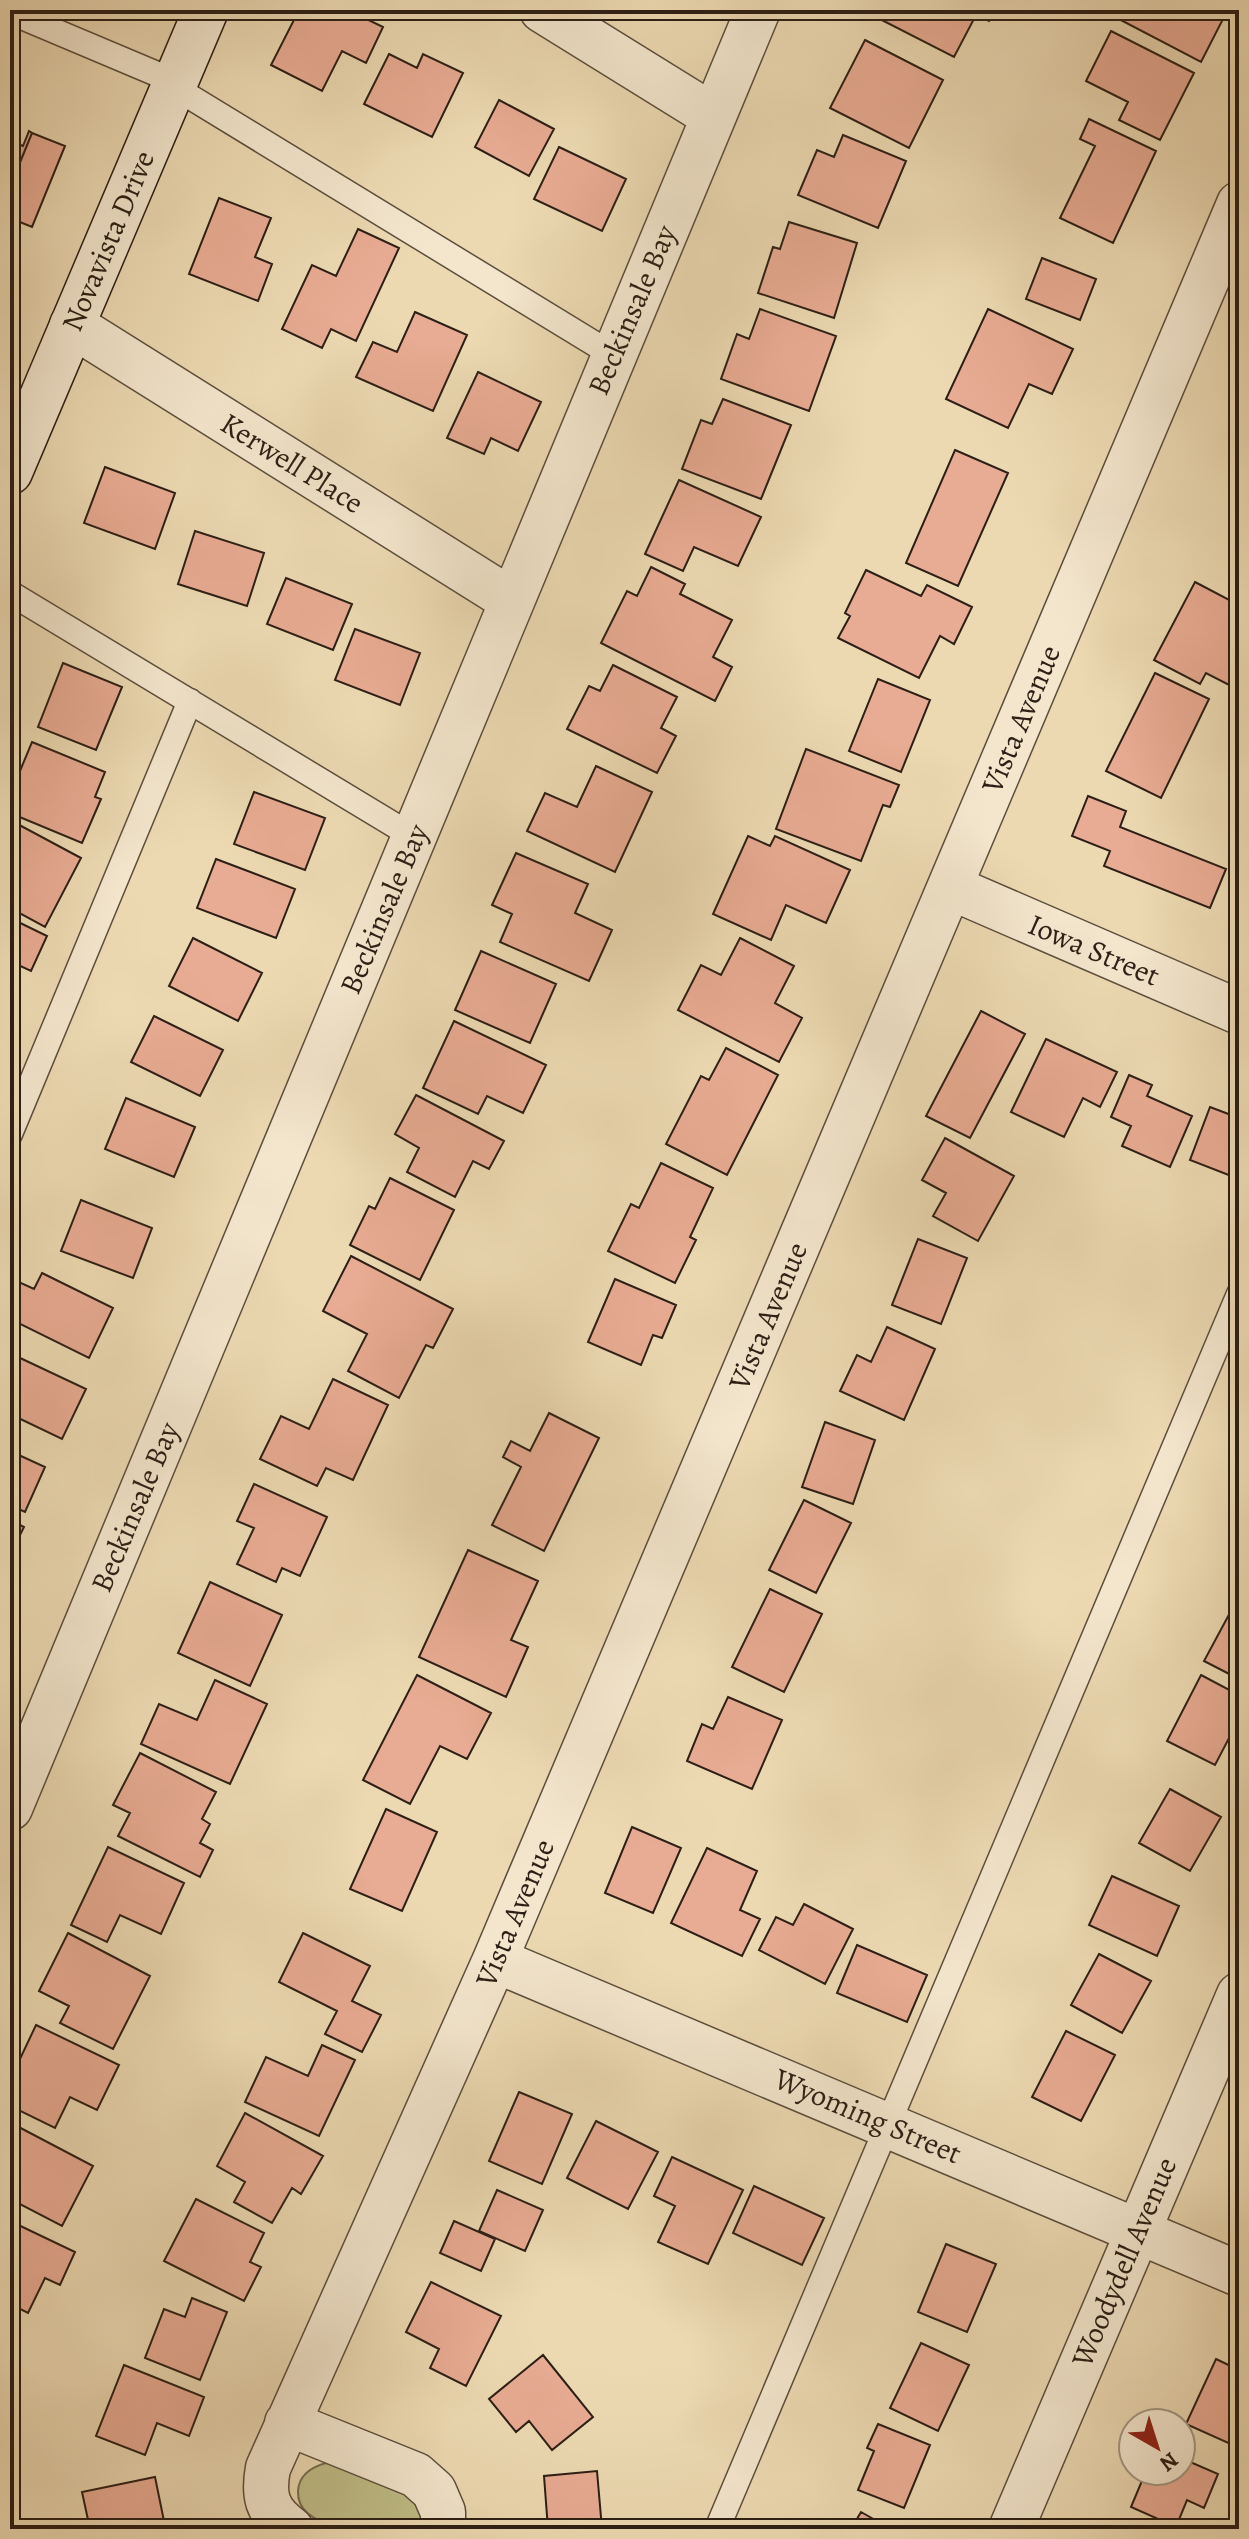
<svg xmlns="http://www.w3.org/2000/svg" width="1249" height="2539" font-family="Alegreya,serif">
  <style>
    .green { fill: #bfbd87; stroke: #766e4e; stroke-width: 2 }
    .building { fill: #e8ab93; stroke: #2c1f15; stroke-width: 2 }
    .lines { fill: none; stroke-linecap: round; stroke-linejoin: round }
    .lane-casing { stroke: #5c4e3c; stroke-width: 27 }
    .street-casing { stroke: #5c4e3c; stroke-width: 47 }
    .secondary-casing { stroke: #2c1f15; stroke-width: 47 }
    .path { stroke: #2c1f15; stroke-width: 5; stroke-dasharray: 6 4; stroke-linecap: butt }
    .lane { stroke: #f3e6cd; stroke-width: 24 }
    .street { stroke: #f3e6cd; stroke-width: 44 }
    .secondary { stroke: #f3e6cd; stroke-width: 44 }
    .labels { text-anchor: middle; stroke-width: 6; stroke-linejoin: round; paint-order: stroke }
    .street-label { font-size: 30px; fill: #2c1f15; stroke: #f3e6cd }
  </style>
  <rect width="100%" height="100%" fill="#ecd9b2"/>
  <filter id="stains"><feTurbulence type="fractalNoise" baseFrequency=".0025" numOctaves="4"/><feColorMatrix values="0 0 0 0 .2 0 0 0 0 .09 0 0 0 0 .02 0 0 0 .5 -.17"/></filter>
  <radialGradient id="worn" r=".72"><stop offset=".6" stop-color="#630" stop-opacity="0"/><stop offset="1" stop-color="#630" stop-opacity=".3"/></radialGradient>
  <path class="green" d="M326 2463 334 2464 415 2496 428 2529C396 2529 296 2539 298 2491 299 2474 312 2467 326 2463Z"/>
  <path class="building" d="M299 10H348L383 27 366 63 342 51 322 91 271 65Z
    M872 10H995L989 21 976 15 954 57 870 14Z
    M1119 10H1203L1222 21 1201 62 1115 17Z
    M1111 31 1194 73 1160 140 1119 120 1128 102 1086 81Z
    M865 40 943 80 909 148 830 108Z
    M389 54 417 68 423 54 463 73 432 137 364 104Z
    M499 100 554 129 529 176 475 147Z
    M1089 119 1156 151 1113 243 1060 218 1095 146 1080 139Z
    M29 131 32 133 10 187V141L23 146Z
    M32 133 65 146 32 227 10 218V187Z
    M843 135 906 161 878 228 798 195 817 150 834 157Z
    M559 147 626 179 602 231 534 199Z
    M219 198 271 218 255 257 272 264 258 301 189 274Z
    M789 222 857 243 834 318 758 293 773 247 780 249Z
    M358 229 399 248 356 341 331 329 322 348 282 329 312 265 336 276Z
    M1042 258 1096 279 1080 320 1026 299Z
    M760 309 836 336 809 411 721 379 737 334 749 339Z
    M988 309 1073 349 1052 394 1029 384 1008 428 946 399Z
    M415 312 467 335 433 411 356 377 373 342 397 352Z
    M478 372 541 402 518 451 491 438 484 454 447 438Z
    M723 399 791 425 761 499 682 469 701 420 712 424Z
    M955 450 1008 473 958 586 906 563Z
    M105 467 175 493 155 549 84 523Z
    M679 480 761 517 738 566 694 547 683 571 645 554Z
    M195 531 264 553 247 606 178 584Z
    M651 567 685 584 680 594 732 620 713 657 732 667 715 701 601 643 627 591 637 596Z
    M866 570 921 596 927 585 972 607 954 644 940 636 919 678 838 638 850 616 845 613Z
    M286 578 352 604 333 650 267 624Z
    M1195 582 1239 605V690L1206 673 1200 684 1154 660Z
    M355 629 420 653 400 705 335 680Z
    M63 663 122 687 96 750 38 727Z
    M613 665 677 697 661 728 676 736 657 773 567 729 589 686 600 691Z
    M1155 673 1209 699 1161 798 1106 771Z
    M878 679 930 700 901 772 849 751Z
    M32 742 105 772 95 797 101 799 82 843 10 813V795Z
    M806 749 899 785 890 807 883 805 861 861 776 829Z
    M596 766 652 792 615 872 527 831 545 793 577 807Z
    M254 792 325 818 305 870 234 844Z
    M1088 796 1126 811 1120 827 1226 869 1210 908 1104 866 1110 851 1072 836Z
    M10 820 81 858 45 927 10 908Z
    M748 836 770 846 775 836 850 870 826 923 786 905 771 940 713 914Z
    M516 853 588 884 575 913 612 930 589 981 500 942 512 914 492 905Z
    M216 859 295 889 276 938 197 908Z
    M10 918 47 936 31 971 14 963 10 971Z
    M193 938 262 973 238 1021 169 986Z
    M740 938 794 966 775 1003 802 1018 779 1062 678 1010 701 965 721 975Z
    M481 951 556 984 530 1043 455 1010Z
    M981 1011 1025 1034 970 1138 926 1116Z
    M154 1016 223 1050 200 1096 131 1062Z
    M454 1021 546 1065 523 1113 487 1096 478 1114 423 1088Z
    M1046 1039 1117 1072 1100 1107 1083 1098 1064 1137 1011 1112Z
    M726 1048 778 1075 727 1175 666 1144 701 1076 709 1080Z
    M1129 1075 1152 1085 1147 1096 1192 1116 1170 1167 1122 1146 1131 1126 1111 1117Z
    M416 1095 504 1141 489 1169 473 1161 455 1197 407 1172 419 1148 395 1134Z
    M126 1098 195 1127 174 1177 105 1149Z
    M1210 1107 1239 1118V1179L1190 1160Z
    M945 1138 1014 1176 978 1241 933 1216 946 1193 922 1180Z
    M661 1163 713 1188 690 1237 696 1240 675 1283 608 1251 631 1204 639 1208Z
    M390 1178 454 1210 420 1280 350 1245 369 1206 375 1209Z
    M81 1200 152 1228 133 1278 61 1251Z
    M918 1239 967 1258 941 1324 892 1305Z
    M351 1256 453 1309 433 1348 426 1345 399 1398 348 1371 367 1334 323 1311Z
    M42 1273 113 1308 89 1358 10 1319V1278L34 1289Z
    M615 1279 676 1305 662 1338 653 1335 641 1365 588 1342Z
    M887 1327 935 1349 904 1420 840 1391 857 1355 871 1362Z
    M18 1357 86 1389 62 1439 10 1414V1373Z
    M333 1379 388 1405 353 1480 326 1468 317 1486 260 1459 281 1416 309 1429Z
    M549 1413 599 1438 544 1551 492 1525 521 1467 503 1457 511 1441 530 1451Z
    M825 1422 875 1440 853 1504 802 1487Z
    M10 1451 45 1467 25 1512 10 1505Z
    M254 1484 327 1517 300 1576 282 1568 276 1582 237 1564 254 1528 237 1521Z
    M804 1500 851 1523 816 1593 769 1570Z
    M10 1520 24 1527 10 1555Z
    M468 1550 538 1581 511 1640 528 1647 506 1697 419 1657Z
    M210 1582 282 1615 250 1686 178 1653Z
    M770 1589 822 1614 784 1692 732 1667Z
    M1239 1596V1679L1204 1661Z
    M417 1675 491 1713 467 1759 440 1746 410 1804 363 1780Z
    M1201 1675 1239 1695V1719L1215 1765 1167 1741Z
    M215 1680 267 1704 230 1784 141 1744 159 1704 197 1720Z
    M728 1697 782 1720 752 1789 687 1761 702 1724 713 1729Z
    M140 1753 216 1792 202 1819 210 1824 200 1843 213 1850 200 1877 118 1836 130 1813 113 1805Z
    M1170 1789 1221 1817 1190 1871 1139 1843Z
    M386 1809 437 1832 402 1911 350 1889Z
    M632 1827 681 1848 653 1913 605 1893Z
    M108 1847 184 1883 161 1934 120 1915 107 1942 71 1925Z
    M707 1848 757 1871 740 1910 760 1919 742 1956 671 1923Z
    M1112 1876 1179 1906 1157 1956 1089 1925Z
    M804 1904 853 1929 825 1984 759 1950 776 1917 793 1925Z
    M68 1933 150 1976 113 2049 60 2023 69 2006 39 1991Z
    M303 1933 370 1966 352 2001 381 2015 362 2052 325 2034 337 2011 279 1982Z
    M857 1945 927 1975 907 2022 837 1993Z
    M1099 1954 1151 1981 1122 2033 1071 2005Z
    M36 2025 119 2065 97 2110 70 2097 55 2128 10 2106V2066L14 2056 20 2059Z
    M1066 2031 1115 2055 1081 2121 1032 2097Z
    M322 2045 355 2060 319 2136 245 2102 266 2057 308 2076Z
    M519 2092 572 2114 542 2184 489 2161Z
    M245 2113 323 2156 301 2194 292 2188 272 2223 234 2202 245 2182 217 2166Z
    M596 2121 658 2152 628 2209 567 2178Z
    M13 2124 93 2166 62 2226 10 2199V2130Z
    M672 2157 743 2190 708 2264 658 2242 675 2206 654 2196Z
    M754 2186 824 2218 802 2265 733 2233Z
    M497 2190 543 2210 525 2251 479 2231Z
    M196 2199 264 2233 250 2262 261 2267 244 2301 164 2261Z
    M10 2221 75 2252 60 2285 45 2278 28 2313 10 2304Z
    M454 2221 495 2239 481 2271 440 2253Z
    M946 2244 996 2264 967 2332 918 2312Z
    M431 2282 501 2316 466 2386 430 2368 439 2349 406 2332Z
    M192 2298 227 2312 200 2380 145 2358 164 2309 185 2317Z
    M921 2343 969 2365 938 2431 890 2408Z
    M543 2355 593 2417 552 2450 529 2421 516 2432 489 2399Z
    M1216 2359 1239 2370V2437L1235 2446 1186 2424Z
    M124 2365 204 2397 189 2436 157 2423 145 2455 96 2436Z
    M878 2424 930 2445 904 2508 858 2490 874 2451 867 2448Z
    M1181 2458 1218 2474 1204 2508 1187 2500 1176 2527 1131 2507 1146 2471H1181Z
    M597 2471 602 2529H548L544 2476Z
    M155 2477 164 2521 145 2525 146 2529H90L82 2492Z
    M861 2512 891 2529H851Z"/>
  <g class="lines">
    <defs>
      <path id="lane" d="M10 12 176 82
        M174 87 613 355
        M10 593 414 837
        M10 1134 190 701
        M717 2529 1239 1294"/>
      <path id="street" d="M542 10 713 116
        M72 325 511 600
        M950 887 1239 1012
        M10 1808 758 10
        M495 1960 1239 2274
        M287 2423 416 2475 434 2491 443 2512V2529
        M291 2529C266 2511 263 2495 268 2468L495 1960 1239 204
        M1011 2529 1239 1995"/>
      <path id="secondary" d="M10 472 206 10"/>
    </defs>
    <use href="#lane" class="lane-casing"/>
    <use href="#street" class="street-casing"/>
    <use href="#secondary" class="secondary-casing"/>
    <path class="path" d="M10 307V308"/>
    <use href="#lane" class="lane"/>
    <use href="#street" class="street"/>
    <use href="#secondary" class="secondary"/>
  </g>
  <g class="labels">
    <g class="street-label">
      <text transform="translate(108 241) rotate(-67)" y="10">Novavista Drive</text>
      <text transform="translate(632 310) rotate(-67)" y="10">Beckinsale Bay</text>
      <text transform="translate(292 463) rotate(32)" y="10">Kerwell Place</text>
      <text transform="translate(1021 719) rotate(-67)" y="10">Vista Avenue</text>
      <text transform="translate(384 909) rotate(-67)" y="10">Beckinsale Bay</text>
      <text transform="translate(1094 950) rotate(23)" y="10">Iowa Street</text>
      <text transform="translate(768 1316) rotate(-67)" y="10">Vista Avenue</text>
      <text transform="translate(135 1507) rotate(-67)" y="10">Beckinsale Bay</text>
      <text transform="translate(515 1913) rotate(-67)" y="10">Vista Avenue</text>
      <text transform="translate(868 2116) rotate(23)" y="10">Wyoming Street</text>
      <text transform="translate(1124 2262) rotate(-67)" y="10">Woodydell Avenue</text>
    </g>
  </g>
  <rect width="1249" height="2539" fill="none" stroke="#ecd9b2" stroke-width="40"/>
  <rect x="12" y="12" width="1225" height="2515" fill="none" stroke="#2c1f15" stroke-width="4"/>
  <rect x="20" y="20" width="1209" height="2499" fill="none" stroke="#2c1f15" stroke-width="2"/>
  <g transform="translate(1157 2447) rotate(141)"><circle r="38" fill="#f3e6cd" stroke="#a39683" stroke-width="2"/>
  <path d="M0-6L14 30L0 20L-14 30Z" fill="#8f2418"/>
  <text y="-12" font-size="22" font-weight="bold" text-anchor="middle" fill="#2c1f15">N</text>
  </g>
  <rect width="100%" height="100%" filter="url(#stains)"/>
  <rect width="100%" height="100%" fill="url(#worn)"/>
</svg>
